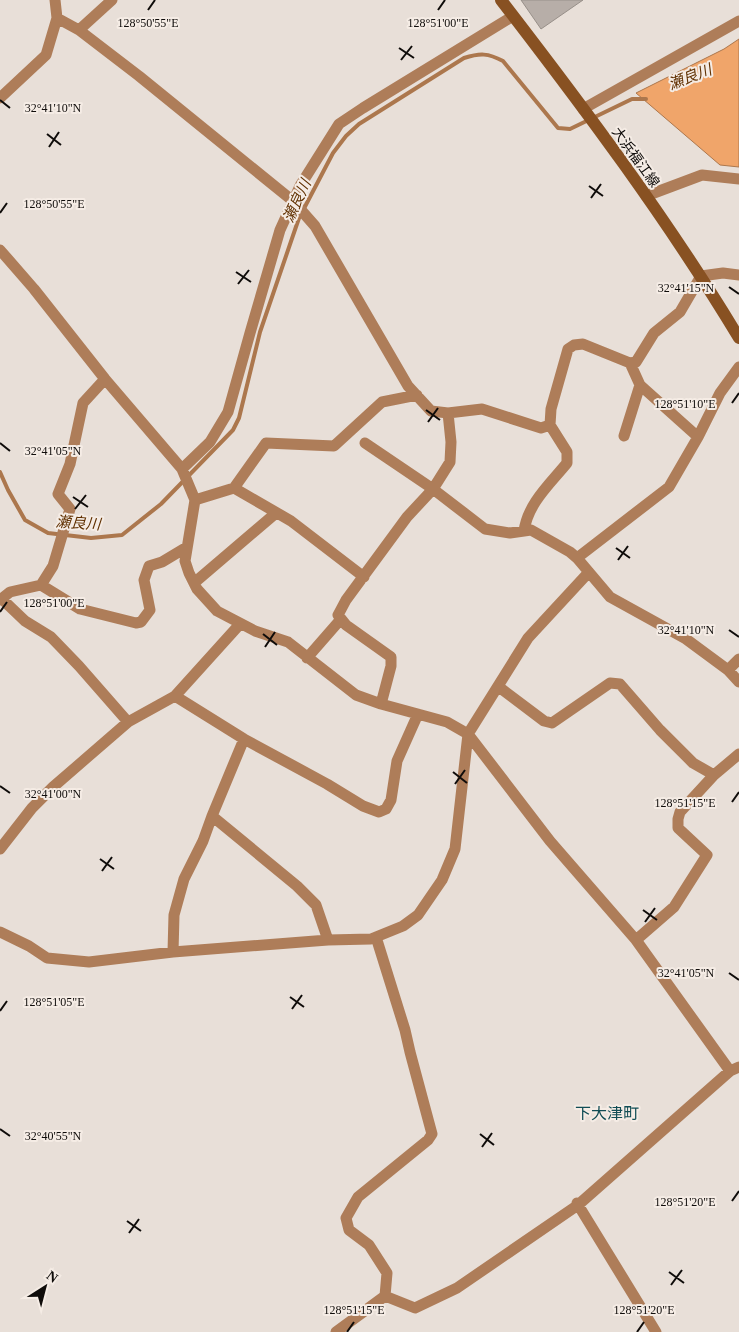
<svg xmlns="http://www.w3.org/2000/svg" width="739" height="1332" font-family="'Times New Roman','Noto Sans JP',serif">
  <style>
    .water { fill: #f0a56a; stroke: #ac774d }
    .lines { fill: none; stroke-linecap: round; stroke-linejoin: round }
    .stream { stroke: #ac774d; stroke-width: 4 }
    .building { fill: #b7aea8; stroke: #978f89 }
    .street { stroke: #ae7d59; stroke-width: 11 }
    .secondary { stroke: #885122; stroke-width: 12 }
    .ticks { fill: none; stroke: #0f0c0a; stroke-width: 2 }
    .labels { text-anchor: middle; stroke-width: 4; stroke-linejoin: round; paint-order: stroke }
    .street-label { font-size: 14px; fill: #0f0c0a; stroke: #f5ece5 }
    .water-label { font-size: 15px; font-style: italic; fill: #603000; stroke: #f5ece5 }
    .quarter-label { font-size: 16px; fill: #114d55; stroke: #f5ece5 }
    .ticks-label { font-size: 12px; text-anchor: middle; fill: #0f0c0a; stroke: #f5ece5; stroke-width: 4; stroke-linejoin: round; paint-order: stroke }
  </style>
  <rect width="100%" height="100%" fill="#e8dfd8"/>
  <path class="water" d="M739 39V167L720 165 636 93 724 49Z"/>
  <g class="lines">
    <path class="stream" d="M0 472 8 490 25 520 48 533 91 538 122 535 161 504 233 430 239 418 260 332 299 218 333 153 346 136 359 124 464 58C480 53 488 53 503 61L558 128 570 129 632 99H646"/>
  </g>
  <path class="building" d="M521 0H583L541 29Z"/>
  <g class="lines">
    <path class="street" d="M55 0 57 18 79 30 139 76 293 201 315 226 408 386 431 411 448 413 482 409 541 428 550 425
      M79 30 112 0
      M0 98 46 55 57 18
      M583 109 739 21
      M646 196 702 175 739 179
      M0 250 34 289 105 379 182 469 195 500 185 561 189 573 197 589 217 611 255 631 288 642 356 695 381 704 447 722 468 734 550 841 636 940 730 1071
      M630 363 640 385 698 437
      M624 436 640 385
      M365 443 433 489 485 529 510 533 531 530 570 552 577 558 610 597 686 639 728 670 739 682
      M182 469 210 442 228 412 250 333 280 230 300 186 339 124 363 108 513 16
      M234 488 291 521 364 577
      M195 500 234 488 266 443 334 446 382 402 417 395
      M524 531C528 503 550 484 567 463V452L550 425 551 409 568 349 574 345 583 344 630 363 636 362 654 333 680 312 701 276 723 273 739 275
      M577 558 669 487 698 437 720 393 739 367
      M194 583 276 513
      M41 585 53 566 70 509 58 494 70 464 83 403 105 379
      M2 599 25 621 51 637 79 666 128 722
      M0 600 10 592 41 585 80 609 136 623 141 622 150 610 144 580 149 566 162 562 187 547
      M307 658 341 619
      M728 670 739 659
      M499 687 544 721 552 723 610 683 620 684 660 730 693 763 714 775
      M175 696 244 739 327 784 363 806 379 812 386 809 391 800 397 761 418 714
      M381 704 391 666V657L346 625 338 615 346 600 407 517 433 489 450 462 451 442 448 413
      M212 816 297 886 316 905 328 940
      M0 849 32 808 53 787 128 722 175 696 240 624
      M0 932 29 946 47 958 89 962 173 952 328 940 371 939 403 926 418 915 442 880 455 849 468 734 528 638 589 572
      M636 940 674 907 707 855 678 828V819L680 812 714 775 739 754
      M173 952 174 915 184 879 203 841 212 816 244 739
      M577 1203 656 1332
      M385 1296 415 1308 457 1288 578 1205 730 1071 739 1067
      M336 1332 385 1296 387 1273 369 1245 349 1230 346 1218 358 1197 428 1140 432 1134 410 1052 405 1030 376 937"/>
    <path class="secondary" d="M501 0C585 109 668 220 739 338"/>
  </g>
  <path class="ticks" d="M148 10 155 0M438 10 445 0M399 48 414 58M401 60 412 46M0 100 10 108M47 134 61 145M49 147 59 132M589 186 603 196M591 198 601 184M0 213 7 203M236 272 251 282M238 284 249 270M729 287 739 294M732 403 739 393M426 410 440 420M428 422 438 408M0 443 10 451M73 497 88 507M75 509 86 495M616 548 630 558M618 560 628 546M0 612 7 602M729 630 739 637M263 634 277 645M265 647 275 632M453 772 467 783M455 784 465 770M0 786 10 793M732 802 739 792M100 859 114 869M102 871 112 857M643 910 657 920M645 922 655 908M729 973 739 980M290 997 304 1007M292 1009 302 995M0 1011 7 1001M0 1129 10 1136M480 1134 494 1145M482 1147 492 1133M732 1201 739 1191M127 1221 141 1231M129 1233 139 1219M669 1272 684 1283M671 1285 682 1270M347 1332 354 1322M637 1332 644 1322"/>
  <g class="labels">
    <g class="street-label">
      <text transform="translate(636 157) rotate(54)" y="5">大浜福江線</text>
    </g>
    <g class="water-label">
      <text transform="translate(690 77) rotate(-21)" y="5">瀬良川</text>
      <text transform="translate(297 201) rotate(-65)" y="5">瀬良川</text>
      <text transform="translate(78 523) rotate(4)" y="5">瀬良川</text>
    </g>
    <g class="quarter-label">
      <text x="607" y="1119">下大津町</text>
    </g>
  </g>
  <g class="ticks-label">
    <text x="438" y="27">128°51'00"E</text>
    <text x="148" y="27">128°50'55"E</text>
    <text x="53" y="112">32°41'10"N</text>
    <text x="54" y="208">128°50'55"E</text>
    <text x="686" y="292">32°41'15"N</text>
    <text x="685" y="408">128°51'10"E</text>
    <text x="53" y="455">32°41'05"N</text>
    <text x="54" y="607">128°51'00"E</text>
    <text x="686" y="634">32°41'10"N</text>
    <text x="53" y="798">32°41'00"N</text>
    <text x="685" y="807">128°51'15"E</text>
    <text x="686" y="977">32°41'05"N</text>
    <text x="54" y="1006">128°51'05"E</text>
    <text x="53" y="1140">32°40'55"N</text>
    <text x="685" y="1206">128°51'20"E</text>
    <text x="354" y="1314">128°51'15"E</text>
    <text x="644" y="1314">128°51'20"E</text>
  </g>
  <g transform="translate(45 1287) rotate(36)" stroke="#f5ece5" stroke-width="4" paint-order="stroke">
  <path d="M0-4L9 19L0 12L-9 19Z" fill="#0f0c0a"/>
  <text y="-8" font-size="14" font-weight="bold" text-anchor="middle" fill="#0f0c0a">N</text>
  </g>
</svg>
